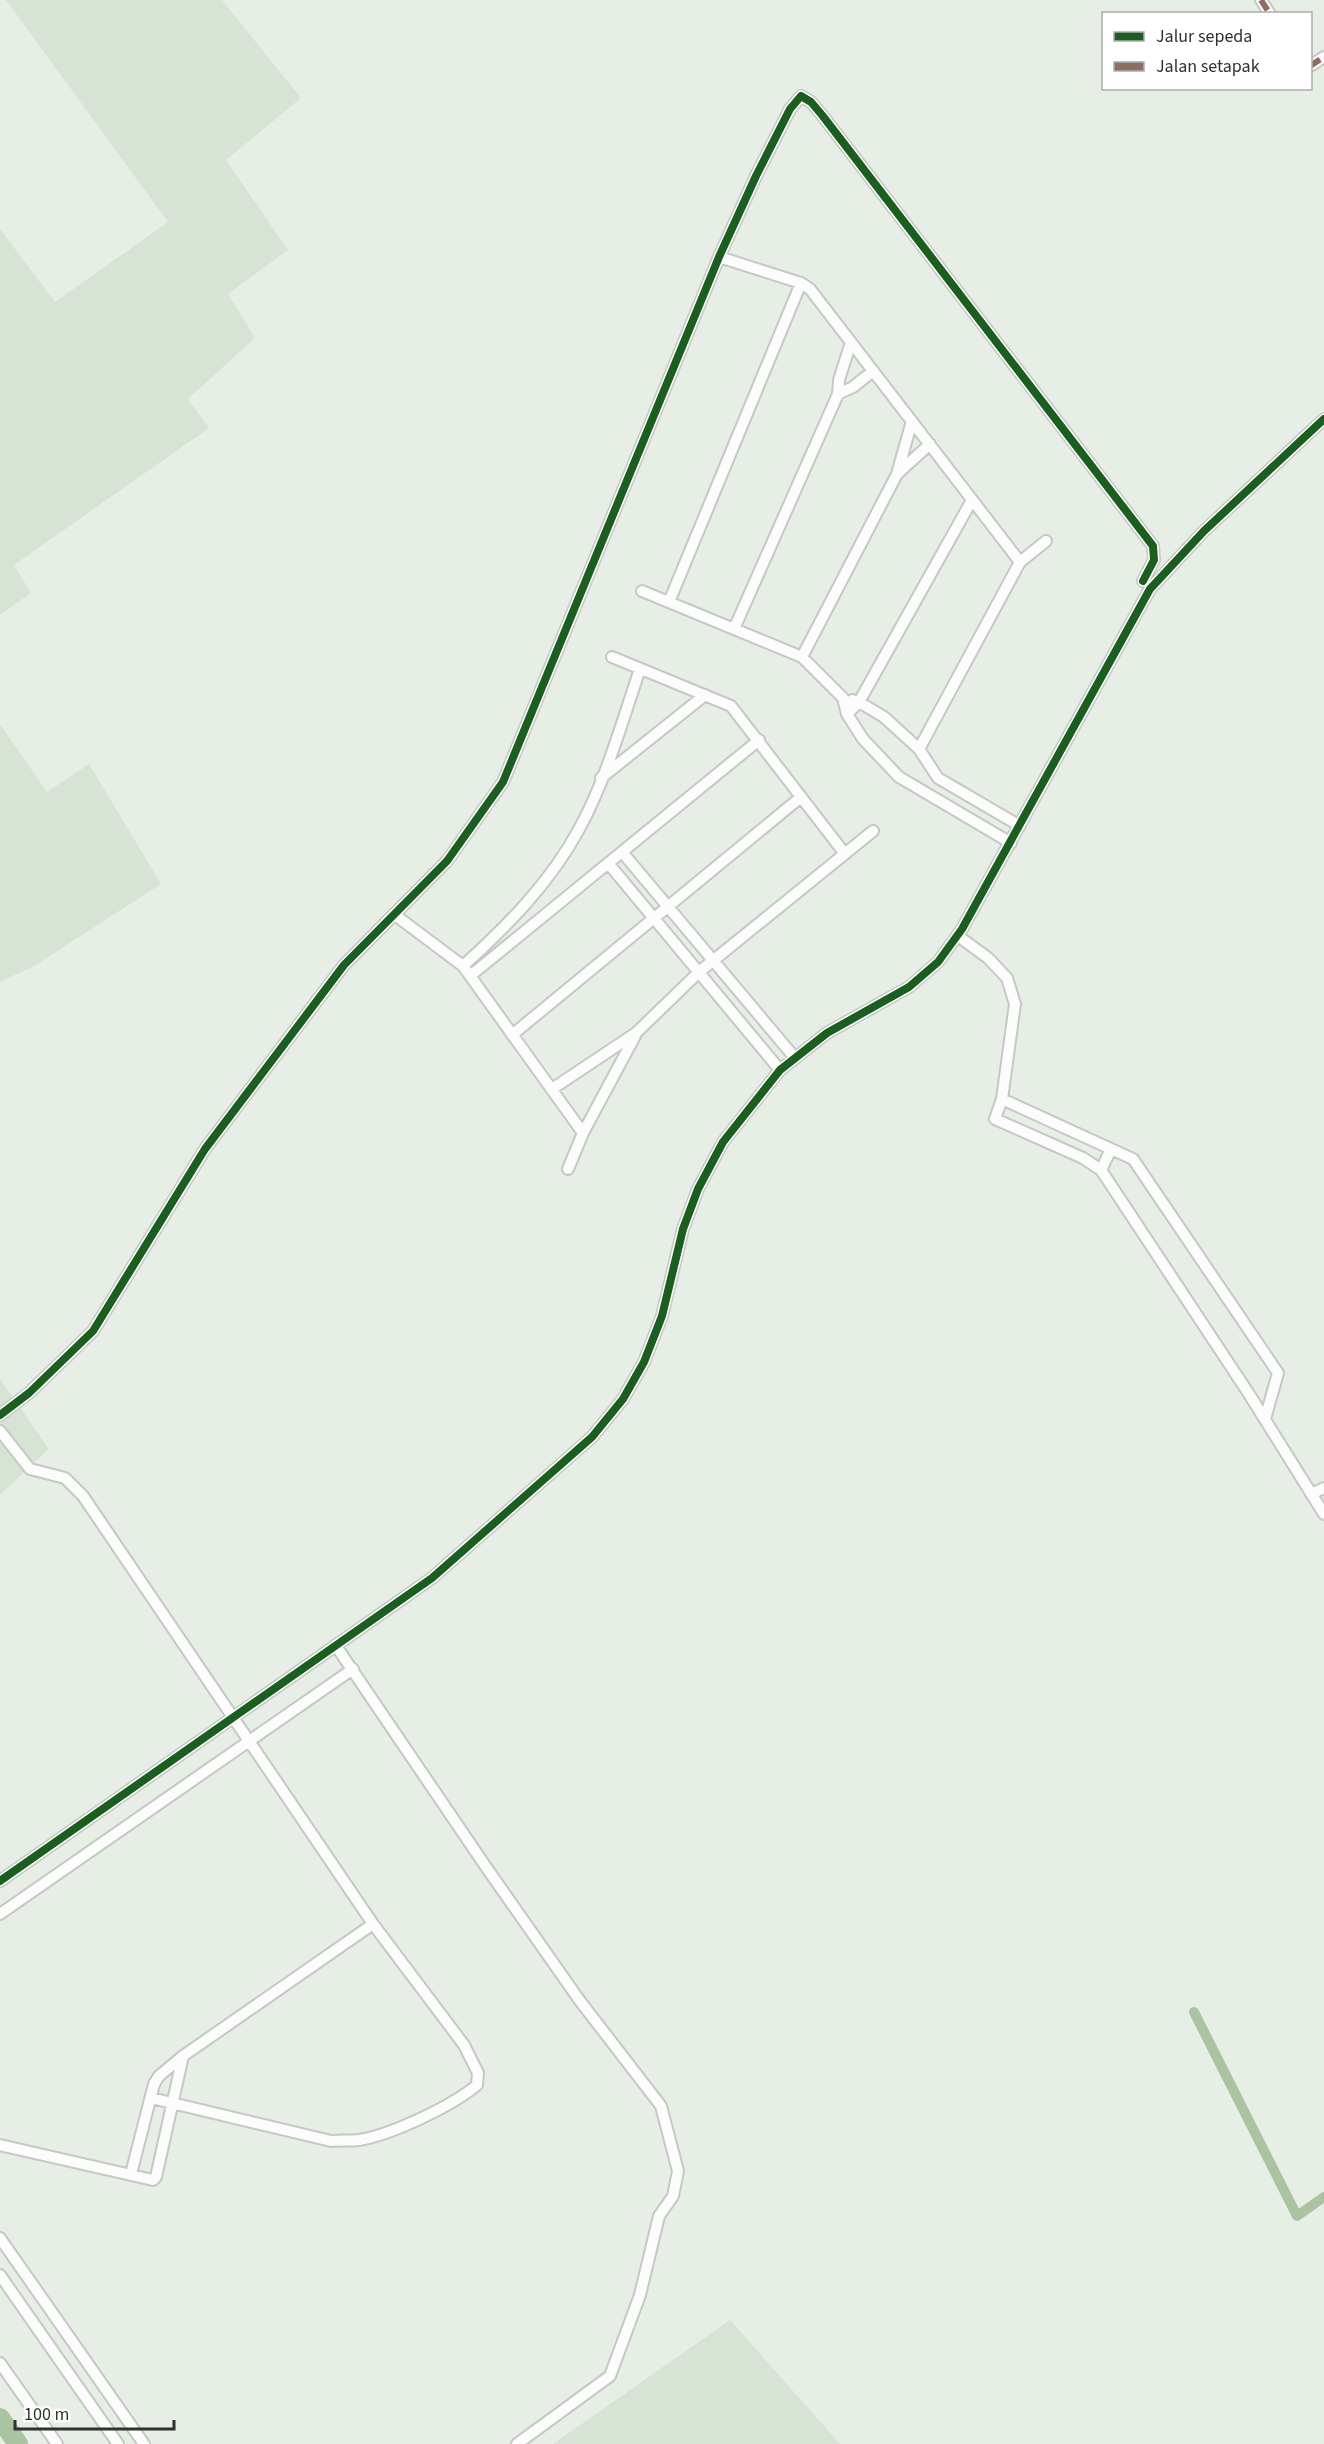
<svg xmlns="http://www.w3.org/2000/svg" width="1324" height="2444" font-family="'Source Sans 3',sans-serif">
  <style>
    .built { fill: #d7e3d4 }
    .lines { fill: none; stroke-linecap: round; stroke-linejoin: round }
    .canal { stroke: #aac3a0; stroke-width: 10 }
    .river { stroke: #aac3a0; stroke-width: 20 }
    .minor-casing { stroke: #c4c9c3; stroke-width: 14 }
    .minor { stroke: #fbfcfb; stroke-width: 10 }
    .quiet { stroke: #8d6e63; stroke-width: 6; stroke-dasharray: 12 6; stroke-linecap: butt }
    .cycleway-casing { stroke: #fff; stroke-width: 11 }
    .cycleway { stroke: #1b5e20; stroke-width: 8 }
  </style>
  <rect width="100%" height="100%" fill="#e7eee6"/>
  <path class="built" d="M6 0H222L301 98 226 160 288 250 228 294 255 338 188 399 209 428 14 565 31 593 0 615V229L55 302 168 222Z
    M0 724 47 792 89 764 161 884 34 966 0 982Z
    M0 1379 49 1449 0 1495Z
    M730 2320 840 2444H553Z"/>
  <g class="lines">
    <path class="canal" d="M1194 2012 1297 2216 1324 2197"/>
    <path class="river" d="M0 2418 18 2444"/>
    <defs>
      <path id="minor" d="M1261 0 1270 14
        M1310 66 1324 57
        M719 257 801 283 810 289 1020 562
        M838 394 853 387 873 371
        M897 474 930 444
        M642 591 802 657 843 698 847 714 863 739 899 777 1011 843
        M669 602 801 283
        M734 629 838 394 839 380 851 342
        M612 657 731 706 845 854
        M802 657 897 474 912 421
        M852 700 859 702 884 717 919 749 938 778 1020 826
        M847 714 859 702 972 500
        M919 749 1020 562 1046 541
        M601 778 705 695
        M622 852 795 1058
        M608 863 780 1070
        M395 915 463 966 583 1133
        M958 936 988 958 1007 978 1015 1004 1002 1099 995 1119 1083 1158 1101 1170 1249 1394 1324 1514
        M463 966C507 926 549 884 578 831 605 783 622 722 640 669
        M470 976 759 740
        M512 1035 801 797
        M552 1089 636 1033 699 972 873 831
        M1002 1099 1133 1159 1278 1373 1265 1419
        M568 1169 583 1133 635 1036
        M1101 1170 1111 1149
        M0 1415 29 1393 93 1331 205 1149 344 965 447 861 503 782 719 257 756 176 790 109 801 96 811 102 822 115 1153 546 1154 560 1143 581
        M0 1431 30 1469 65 1478 83 1496 373 1924 464 2045 478 2073 477 2085C452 2106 391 2135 359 2140 350 2141 340 2140 331 2141L151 2098
        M1311 1494 1324 1488
        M336 1646 486 1867 580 2001 661 2106 678 2171 673 2196 659 2216 640 2295 610 2376 517 2444
        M0 1881 432 1578 592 1437 623 1399 644 1362 662 1316 683 1229 698 1189 723 1142 780 1070 827 1033 909 987 938 962 962 929 1150 589 1204 531 1324 419
        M0 1914 353 1669
        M0 2145 153 2180 156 2177 183 2056
        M131 2174 154 2084 159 2076 183 2056 373 1924
        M0 2238 144 2444
        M0 2275 118 2444
        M0 2363 57 2444"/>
    </defs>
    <use href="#minor" class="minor-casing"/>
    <use href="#minor" class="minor"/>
    <path class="quiet" d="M1261 0 1270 14
      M1310 66 1324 57"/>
    <defs>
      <path id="cycleway" d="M0 1415 29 1393 93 1331 205 1149 344 965 447 861 503 782 719 257 756 176 790 109 801 96 811 102 822 115 1153 546 1154 560 1143 581
        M0 1881 432 1578 592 1437 623 1399 644 1362 662 1316 683 1229 698 1189 723 1142 780 1070 827 1033 909 987 938 962 962 929 1150 589 1204 531 1324 419"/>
    </defs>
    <use href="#cycleway" class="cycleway-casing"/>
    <use href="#cycleway" class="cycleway"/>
  </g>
  <rect x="1102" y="12" width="210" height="78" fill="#ffffff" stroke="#acadab" stroke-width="1.5"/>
  <rect x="1114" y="32" width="30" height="9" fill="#1b5e20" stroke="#acadab" stroke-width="1.5"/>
  <text x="1156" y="42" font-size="18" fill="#2f332d">Jalur sepeda</text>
  <rect x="1114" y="62" width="30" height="9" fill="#8d6e63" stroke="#acadab" stroke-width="1.5"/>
  <text x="1156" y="72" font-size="18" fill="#2f332d">Jalan setapak</text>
  <path d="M15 2420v9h159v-9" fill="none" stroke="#2f332d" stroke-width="3"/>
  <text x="24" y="2420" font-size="18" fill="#2f332d" stroke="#ffffff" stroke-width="4.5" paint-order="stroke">100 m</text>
</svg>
